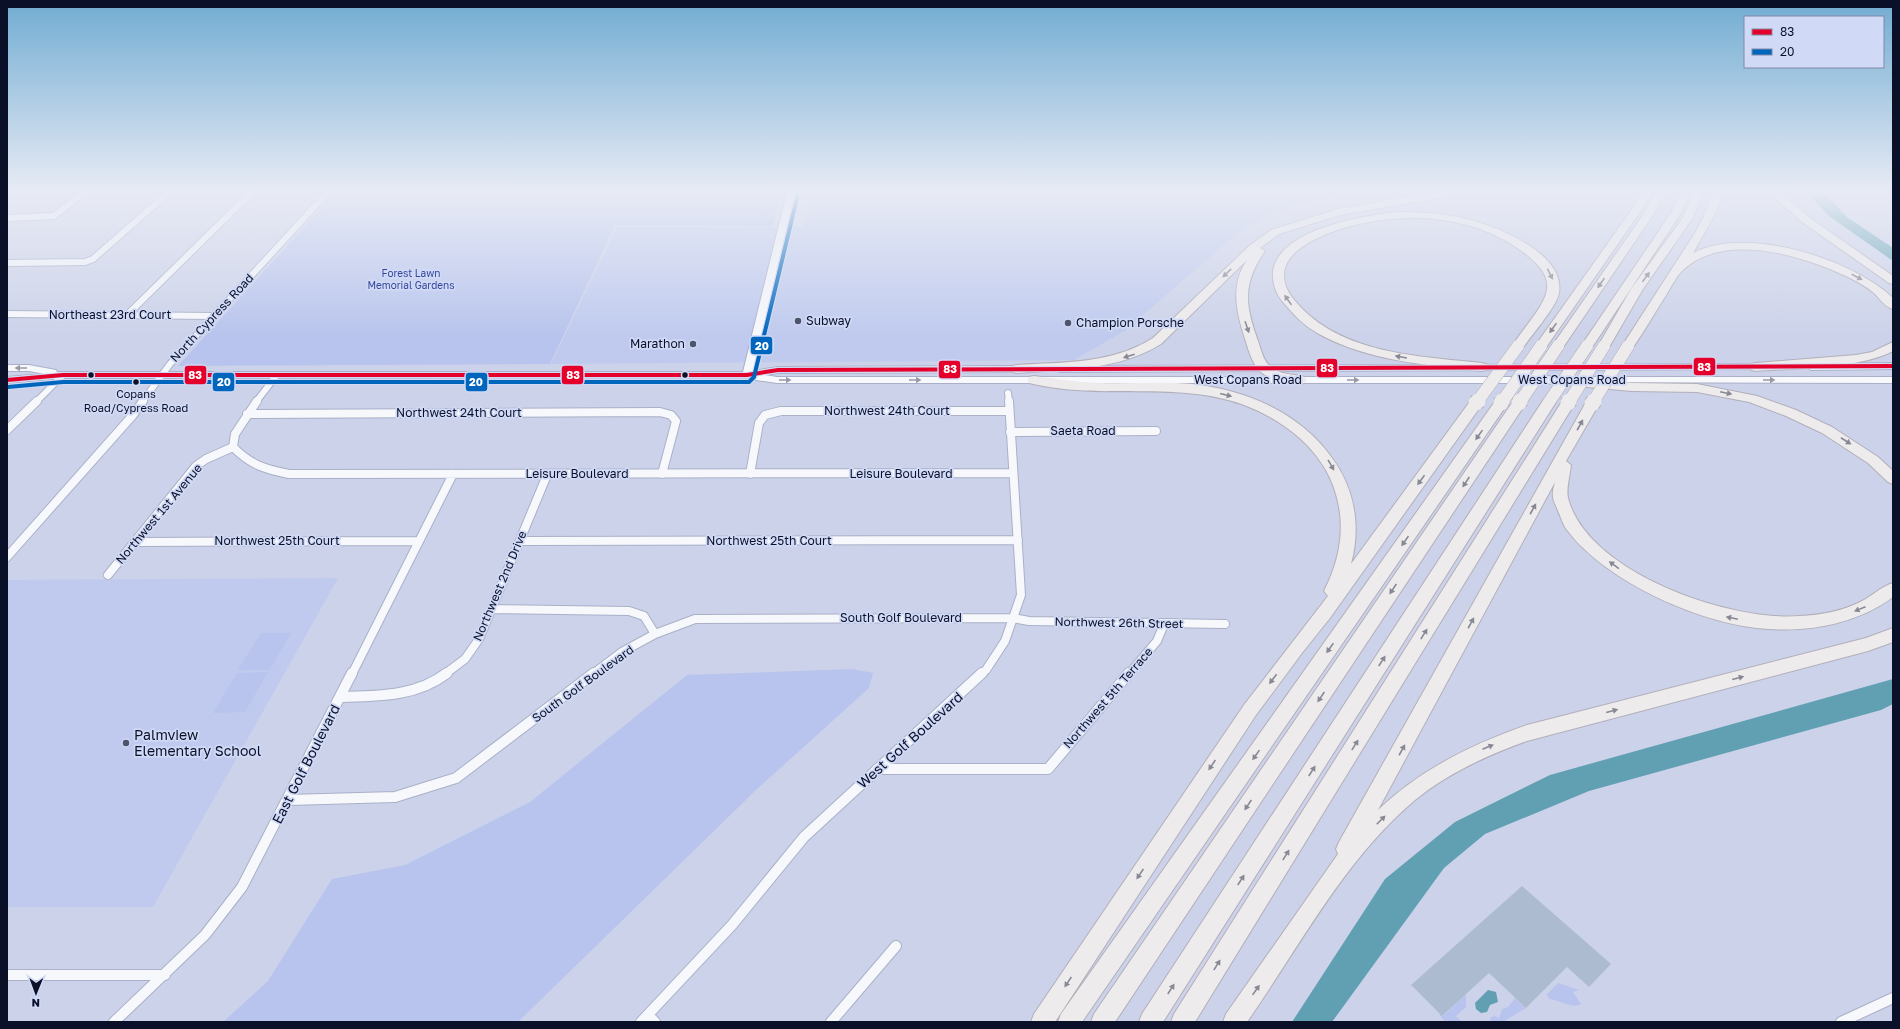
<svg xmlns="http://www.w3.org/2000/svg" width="1900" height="1029" font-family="'Golos Text',sans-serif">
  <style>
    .built { fill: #bfcaee }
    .green { fill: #b8c4ed }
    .water { fill: #60a0b2 }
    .building { fill: #adbbd1 }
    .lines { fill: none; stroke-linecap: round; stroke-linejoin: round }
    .street-far2-casing { stroke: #a9b0c7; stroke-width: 8 }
    .street-far1-casing { stroke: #a9b0c7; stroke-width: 10 }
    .street-casing { stroke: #a9b0c7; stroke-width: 12 }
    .secondary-casing { stroke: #a9b0c7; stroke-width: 2 }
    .highway-casing { stroke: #b1afba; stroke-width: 2 }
    .street-far2 { stroke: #f7f8fc; stroke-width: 6 }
    .street-far1 { stroke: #f7f8fc; stroke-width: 8 }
    .street { stroke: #f7f8fc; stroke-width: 10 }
    .secondary { fill: #f7f8fc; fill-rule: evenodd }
    .highway { fill: #eeebec; fill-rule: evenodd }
    .highway-bridge-far1-casing { stroke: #b1afba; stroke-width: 13; stroke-linecap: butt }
    .highway-bridge-casing { stroke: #b1afba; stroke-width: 17; stroke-linecap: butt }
    .highway-bridge-far1 { stroke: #eeebec; stroke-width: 12 }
    .highway-bridge { stroke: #eeebec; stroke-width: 15 }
    .bus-1-casing { stroke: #d0daf6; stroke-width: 6 }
    .bus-2-casing { stroke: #d0daf6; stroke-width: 6 }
    .bus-1 { stroke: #e4002b; stroke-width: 4 }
    .bus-2 { stroke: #0065bd; stroke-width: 4 }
    .oneway { fill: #878894 }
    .oneway2 { fill: #989ba7 }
    .poi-dot { fill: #4e546c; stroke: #d0daf6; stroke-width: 1.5 }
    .bus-dot { fill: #0a1028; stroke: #d0daf6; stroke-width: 1.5 }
    .labels { text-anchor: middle; stroke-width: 3.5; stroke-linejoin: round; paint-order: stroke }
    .far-park-label { font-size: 10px; fill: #36479b; stroke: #d0daf6 }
    .bus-label { font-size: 11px; fill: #0a1028; stroke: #d0daf6 }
    .street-label { font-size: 12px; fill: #0a1028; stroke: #d0daf6 }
    .poi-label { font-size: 12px; fill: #0a1028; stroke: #d0daf6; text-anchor: start }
    .near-poi-label { font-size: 14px; fill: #0a1028; stroke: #d0daf6; text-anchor: start }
    .near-street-label { font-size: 14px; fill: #0a1028; stroke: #d0daf6 }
    .line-badge { stroke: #d0daf6; stroke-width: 1.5 }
    .badge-label { font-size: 11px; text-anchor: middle; font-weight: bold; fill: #fff }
  </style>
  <rect width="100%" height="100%" fill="#ccd2e9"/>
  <path class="built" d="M811 192H1332L1334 195 1290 205 1266 215 1233 237 1126 330 1074 360 551 364 617 227H804Z
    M338 578 153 907H7V580Z"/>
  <path class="green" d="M336 192H782L773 226 615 225 550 364 178 366Z
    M261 633H291L270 670H238Z
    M852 669 873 673 869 688 756 790 518 1022H223L268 981 332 879 405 865 530 802 687 675Z
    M268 672 245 712 213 713 237 673Z
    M1558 983 1579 990 1573 992 1581 1004C1571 1009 1560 1000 1549 999L1547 994Z
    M1466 994V1007L1456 1016 1462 1022C1451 1022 1443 1025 1439 1012L1443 1016Z
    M1515 998 1526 1008 1503 1022H1491L1490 1018 1494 1016 1499 1018 1502 1009 1508 1007Z"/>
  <path class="water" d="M1806 192H1823L1847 217 1893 248V261L1829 216Z
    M1893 679V704L1881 710 1589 791 1485 834 1444 868 1332 1022H1292L1385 879 1455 822 1550 775Z
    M1488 990 1496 992 1498 1002 1490 1005 1487 1012 1481 1013 1476 1009 1475 1003Z"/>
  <path class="building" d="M1522 886 1611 964 1589 987 1567 967 1526 1008 1489 973 1442 1016 1411 985Z"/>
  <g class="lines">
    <defs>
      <path id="street-far2" d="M7 218 54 216 85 192
        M7 263 85 262 93 259 169 192
        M7 314 213 316
        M127 315 252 192
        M1008 393 1009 402
        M36 402 63 375
        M142 402 170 364 328 192
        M256 402 276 376"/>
      <path id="street-far1" d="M257 401 235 434 233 447C251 465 264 469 289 474L1013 473
        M247 414 660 412 671 415 676 421 662 474
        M7 430 37 401
        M1010 432 1156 431
        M750 474 759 423 765 415 781 411H1009
        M520 541 1018 540
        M135 542 419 541
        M7 557 133 415 143 401
        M108 575 196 466 206 459 233 447
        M491 609 629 611 644 616 655 634
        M352 674 453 474
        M445 674 465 659 479 639 547 475
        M593 674 622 652 655 634 695 619 1013 618 1029 621 1225 624
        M981 674 986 670 1005 641 1021 595 1009 401
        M1129 674 1157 641 1164 624"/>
      <path id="street" d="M340 697C377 696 416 697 447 673
        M877 769H1048L1129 673
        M288 800 395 797 456 778 594 673
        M7 975H165
        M648 1015 655 1022
        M114 1022 205 935 242 887 352 673
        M641 1022 732 925 804 837 982 673
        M831 1022 896 946
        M1841 1022 1893 998"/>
      <path id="secondary" d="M787 192H795L753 371 778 367 1027 366 1032 369 1027 372 778 373 765 375 777 377H1543L1548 380 1543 383H777L756 380 751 377 63 378 7 383V377L44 374 29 371H7V365H29L56 370 57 372H743Z
        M1893 363V369L1811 370 1806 367 1811 364Z
        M1765 364 1770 367 1769 369 1059 372 1054 369 1059 366Z
        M1581 377H1893V383L1577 382 1576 380 1577 378Z"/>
      <path id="highway" d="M1434 192H1459L1454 195 1340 215 1279 234 1260 248 1265 251C1242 284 1245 305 1258 341 1261 349 1263 361 1270 366 1279 375 1293 374 1305 377L1307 380 1305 383C1292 386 1268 380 1259 370 1252 362 1249 352 1246 342 1237 315 1229 286 1247 260L1161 344C1118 371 1066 369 1017 373L1012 372 1011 369 1012 366 1017 365C1064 362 1112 364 1153 338L1249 246 1271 230 1338 209Z
        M1642 192H1652L1640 212 1545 349H1537L1535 346 1630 212Z
        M1656 192H1666L1653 215 1562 349H1554L1552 346 1643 215Z
        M1680 192H1690L1681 213 1591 349H1583L1581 346 1671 213Z
        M1694 192H1704L1692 219 1643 289 1608 349H1600L1598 346 1631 289 1682 219Z
        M1713 192H1723L1714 216 1693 253C1746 225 1852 259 1893 298V309C1885 307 1880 299 1874 293 1866 286 1856 281 1846 276 1800 255 1723 231 1682 271 1676 277 1672 285 1668 292 1656 311 1645 330 1632 349H1624L1622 346 1695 233 1704 216Z
        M1768 192H1780L1810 218 1893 276V284L1889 283 1802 222Z
        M1398 212C1417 212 1435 213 1453 216 1485 221 1566 250 1559 293 1557 306 1531 336 1522 349H1514L1512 346C1543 300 1573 283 1511 244 1458 211 1386 212 1329 233 1315 239 1295 248 1287 263 1280 277 1286 291 1296 302 1340 354 1418 356 1481 363L1486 364 1487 367 1486 370 1481 371C1427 365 1368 361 1319 334 1304 326 1294 315 1283 302 1276 294 1272 283 1273 271 1280 228 1364 216 1398 212Z
        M1893 342V351C1859 369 1795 368 1756 371L1751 370 1750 367 1751 364 1756 363 1856 355 1872 352Z
        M1034 376C1056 379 1078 382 1100 383 1131 384 1161 381 1192 384 1246 390 1299 412 1332 458 1355 489 1361 527 1351 564L1471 400H1481L1483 403 1330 618 1302 653 1256 715 1055 1022H1031L1034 1014 1244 705 1328 596 1324 591C1343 554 1347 516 1330 478 1320 457 1305 441 1287 428 1206 369 1119 405 1029 383L1027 380 1029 377Z
        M1548 376 1632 383 1697 384 1757 396 1796 410 1832 427 1878 457 1893 471V484L1888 482 1868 463 1822 433 1786 416 1749 402 1697 392 1632 391 1543 383 1541 380 1543 377Z
        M1549 398 1554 399 1556 402 1163 1022H1139L1142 1014 1542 402 1544 399Z
        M1501 399 1506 400 1508 403 1082 1022H1058L1061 1014 1496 400Z
        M1519 399 1524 400 1526 403 1115 1022H1091L1094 1014 1514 400Z
        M1568 399 1573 400 1575 403 1195 1022H1171L1174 1014 1561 403 1563 400Z
        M1592 400 1597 401 1599 404 1566 461 1571 465C1570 475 1566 489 1568 498 1587 573 1731 622 1800 616 1821 615 1843 611 1862 601 1872 596 1882 586 1893 583V597C1858 623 1812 632 1769 629 1704 626 1606 582 1567 530 1563 525 1561 517 1558 511 1557 507 1553 501 1553 497 1552 492 1554 486 1555 482L1378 810C1421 769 1471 745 1527 725L1866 638 1893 628V642L1868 651 1527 741C1488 755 1448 773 1415 800 1344 860 1300 946 1247 1022H1223L1226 1014 1338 854 1336 849 1339 842 1585 404 1587 401Z"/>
    </defs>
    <use href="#street-far2" class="street-far2-casing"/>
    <use href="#street-far1" class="street-far1-casing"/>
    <use href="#street" class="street-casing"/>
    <use href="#secondary" class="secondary-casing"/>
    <use href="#highway" class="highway-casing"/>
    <use href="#street-far2" class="street-far2"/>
    <use href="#street-far1" class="street-far1"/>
    <use href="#street" class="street"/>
    <use href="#secondary" class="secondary"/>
    <use href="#highway" class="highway"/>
    <defs>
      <path id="highway-bridge-far1" d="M1477 402 1518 346
        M1502 402 1541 346
        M1520 402 1558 346
        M1549 402 1587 346
        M1569 402 1604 346
        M1593 402 1628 346"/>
      <path id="highway-bridge" d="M1476 403 1478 401
        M1501 403 1502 401
        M1519 403 1520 401
        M1568 403 1569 401
        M1592 404 1594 401"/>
    </defs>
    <use href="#highway-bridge-far1" class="highway-bridge-far1-casing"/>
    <use href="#highway-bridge" class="highway-bridge-casing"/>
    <use href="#highway-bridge-far1" class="highway-bridge-far1"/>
    <use href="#highway-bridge" class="highway-bridge"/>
    <defs>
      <path id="bus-1" d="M7 380 63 375H747L778 370 1893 366"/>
      <path id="bus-2" d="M8 387 63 382H749L754 377 798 194"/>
    </defs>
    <use href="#bus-1" class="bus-1-casing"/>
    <use href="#bus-2" class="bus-2-casing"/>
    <use href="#bus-1" class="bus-1"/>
    <use href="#bus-2" class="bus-2"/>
  </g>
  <defs><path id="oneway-solid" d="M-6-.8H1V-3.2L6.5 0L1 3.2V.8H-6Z"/></defs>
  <g class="oneway">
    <use href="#oneway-solid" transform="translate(1227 273) rotate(136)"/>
    <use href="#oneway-solid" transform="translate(1550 274) rotate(64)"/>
    <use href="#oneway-solid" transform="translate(1646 277) rotate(-54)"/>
    <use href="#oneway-solid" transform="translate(1857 277) rotate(28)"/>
    <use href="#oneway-solid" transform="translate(1601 283) rotate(125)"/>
    <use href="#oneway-solid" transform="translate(1288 300) rotate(-125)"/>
    <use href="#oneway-solid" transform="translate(1247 327) rotate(71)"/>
    <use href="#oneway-solid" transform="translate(1553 328) rotate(125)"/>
    <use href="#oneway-solid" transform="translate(1129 356) rotate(162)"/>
    <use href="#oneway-solid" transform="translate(1401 357) rotate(-170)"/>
    <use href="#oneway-solid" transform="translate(1726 393) rotate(12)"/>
    <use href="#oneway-solid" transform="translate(1226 395) rotate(14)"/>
    <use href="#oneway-solid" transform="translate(1580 425) rotate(-61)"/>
    <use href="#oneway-solid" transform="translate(1479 435) rotate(125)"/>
    <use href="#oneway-solid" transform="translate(1846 441) rotate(33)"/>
    <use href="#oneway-solid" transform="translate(1331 465) rotate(60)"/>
    <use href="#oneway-solid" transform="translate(1421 480) rotate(126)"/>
    <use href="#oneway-solid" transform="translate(1466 482) rotate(124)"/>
    <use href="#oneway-solid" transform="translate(1533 509) rotate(-61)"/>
    <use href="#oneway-solid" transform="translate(1405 541) rotate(125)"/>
    <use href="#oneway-solid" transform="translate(1614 565) rotate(-144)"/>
    <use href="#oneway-solid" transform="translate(1393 589) rotate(124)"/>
    <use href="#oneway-solid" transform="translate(1860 609) rotate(158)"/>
    <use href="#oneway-solid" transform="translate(1732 618) rotate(-168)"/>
    <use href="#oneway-solid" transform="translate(1471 623) rotate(-61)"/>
    <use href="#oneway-solid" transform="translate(1424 634) rotate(-58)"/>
    <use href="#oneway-solid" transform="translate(1330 648) rotate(125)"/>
    <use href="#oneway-solid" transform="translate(1382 661) rotate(-57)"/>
    <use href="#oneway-solid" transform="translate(1738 678) rotate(-15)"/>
    <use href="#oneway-solid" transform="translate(1273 679) rotate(127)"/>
    <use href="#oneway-solid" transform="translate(1321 697) rotate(124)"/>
    <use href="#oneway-solid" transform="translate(1612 711) rotate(-15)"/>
    <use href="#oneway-solid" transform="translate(1355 745) rotate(-58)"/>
    <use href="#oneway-solid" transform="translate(1488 747) rotate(-23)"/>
    <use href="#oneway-solid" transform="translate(1402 750) rotate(-61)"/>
    <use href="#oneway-solid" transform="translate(1256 755) rotate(125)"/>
    <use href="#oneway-solid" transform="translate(1212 765) rotate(124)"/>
    <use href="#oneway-solid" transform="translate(1312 771) rotate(-57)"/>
    <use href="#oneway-solid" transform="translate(1248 805) rotate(124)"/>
    <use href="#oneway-solid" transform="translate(1381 820) rotate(-45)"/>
    <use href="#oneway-solid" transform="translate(1286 855) rotate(-58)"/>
    <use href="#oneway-solid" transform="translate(1140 874) rotate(124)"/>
    <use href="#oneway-solid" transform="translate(1241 880) rotate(-57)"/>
    <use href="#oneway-solid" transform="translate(1217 965) rotate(-58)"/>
    <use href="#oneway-solid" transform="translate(1068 982) rotate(124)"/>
    <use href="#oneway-solid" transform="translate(1171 989) rotate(-57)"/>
    <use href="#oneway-solid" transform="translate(1256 990) rotate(-55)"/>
  </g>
  <g class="oneway2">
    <use href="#oneway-solid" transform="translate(21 368) rotate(-180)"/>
    <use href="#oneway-solid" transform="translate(785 380)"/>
    <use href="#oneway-solid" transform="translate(915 380)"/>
    <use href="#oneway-solid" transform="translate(1353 380)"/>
    <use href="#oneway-solid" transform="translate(1769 380)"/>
  </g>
  <linearGradient id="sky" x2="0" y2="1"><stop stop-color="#71acd2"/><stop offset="0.57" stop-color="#e8ebf5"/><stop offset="1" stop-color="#e8ebf5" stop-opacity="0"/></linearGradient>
  <rect width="1900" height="336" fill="url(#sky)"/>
  <g class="poi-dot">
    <circle cx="798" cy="321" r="4"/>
    <circle cx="1068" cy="323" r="4"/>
    <circle cx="693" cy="344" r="4"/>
    <circle cx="126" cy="743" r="4"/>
  </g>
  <g class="bus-dot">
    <circle cx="91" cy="375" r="3.5"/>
    <circle cx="685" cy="375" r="3.5"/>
    <circle cx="136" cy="382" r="3.5"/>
  </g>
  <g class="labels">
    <g class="far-park-label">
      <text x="411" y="277">Forest Lawn<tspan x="411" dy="12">Memorial Gardens</tspan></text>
    </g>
    <g class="bus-label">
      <text x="136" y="398">Copans<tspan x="136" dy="14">Road/Cypress Road</tspan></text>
    </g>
    <g class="street-label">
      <text x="110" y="319">Northeast 23rd Court</text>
      <text transform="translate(212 318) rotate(-47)" y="4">North Cypress Road</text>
      <text x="1248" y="384">West Copans Road</text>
      <text x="1572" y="384">West Copans Road</text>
      <text x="887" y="415">Northwest 24th Court</text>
      <text x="459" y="417">Northwest 24th Court</text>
      <text x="1083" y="435">Saeta Road</text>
      <text x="577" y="478">Leisure Boulevard</text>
      <text x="901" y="478">Leisure Boulevard</text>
      <text transform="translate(159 514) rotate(-50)" y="4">Northwest 1st Avenue</text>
      <text x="277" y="545">Northwest 25th Court</text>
      <text x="769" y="545">Northwest 25th Court</text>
      <text transform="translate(500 586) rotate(-67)" y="4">Northwest 2nd Drive</text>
      <text x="901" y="622">South Golf Boulevard</text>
      <text transform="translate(1119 623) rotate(1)" y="4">Northwest 26th Street</text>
      <text transform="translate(583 684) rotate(-36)" y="4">South Golf Boulevard</text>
      <text transform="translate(1108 698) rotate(-49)" y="4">Northwest 5th Terrace</text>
    </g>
    <g class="poi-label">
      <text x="806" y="325">Subway</text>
      <text x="1076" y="327">Champion Porsche</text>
      <text x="685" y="348" text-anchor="end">Marathon</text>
    </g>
    <g class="near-poi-label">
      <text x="134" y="740">Palmview<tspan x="134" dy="16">Elementary School</tspan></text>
    </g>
    <g class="near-street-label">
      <text transform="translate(910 740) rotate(-42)" y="5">West Golf Boulevard</text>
      <text transform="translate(306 764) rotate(-63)" y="5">East Golf Boulevard</text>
    </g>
  </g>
  <g class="line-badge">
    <rect x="750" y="336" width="23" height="19" rx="4" fill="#0065bd"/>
    <rect x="1693" y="357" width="23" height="19" rx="4" fill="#e4002b"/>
    <rect x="1316" y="358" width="22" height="20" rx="4" fill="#e4002b"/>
    <rect x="938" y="360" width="23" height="19" rx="4" fill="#e4002b"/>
    <rect x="184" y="365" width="23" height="20" rx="4" fill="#e4002b"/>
    <rect x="561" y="365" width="23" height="20" rx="4" fill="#e4002b"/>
    <rect x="212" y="372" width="23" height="20" rx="4" fill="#0065bd"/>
    <rect x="465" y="372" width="23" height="20" rx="4" fill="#0065bd"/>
  </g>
  <g class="badge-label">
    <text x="762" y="350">20</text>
    <text x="1704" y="371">83</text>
    <text x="1327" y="372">83</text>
    <text x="950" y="373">83</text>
    <text x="195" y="379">83</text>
    <text x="573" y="379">83</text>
    <text x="224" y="386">20</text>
    <text x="476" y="386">20</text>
  </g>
  <rect width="1900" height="1029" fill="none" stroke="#0a1028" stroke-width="16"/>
  <rect x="1744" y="16" width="140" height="52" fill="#d0daf6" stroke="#8189a4"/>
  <rect x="1752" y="29" width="20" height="6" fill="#e4002b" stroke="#8189a4"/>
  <text x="1780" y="36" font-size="12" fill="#0a1028">83</text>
  <rect x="1752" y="49" width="20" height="6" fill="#0065bd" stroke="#8189a4"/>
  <text x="1780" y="56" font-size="12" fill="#0a1028">20</text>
  <g transform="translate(36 993) rotate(181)" stroke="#d0daf6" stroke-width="3" paint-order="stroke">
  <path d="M0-3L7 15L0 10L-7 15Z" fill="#0a1028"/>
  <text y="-6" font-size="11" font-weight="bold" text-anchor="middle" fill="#0a1028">N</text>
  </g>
</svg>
